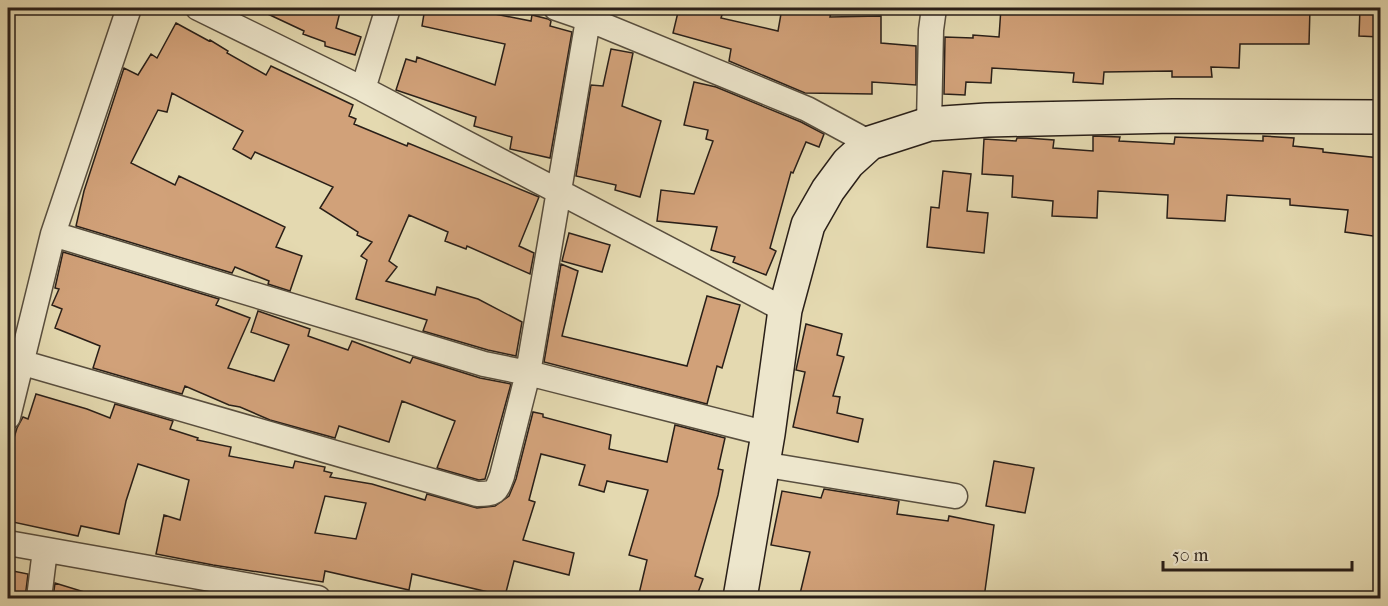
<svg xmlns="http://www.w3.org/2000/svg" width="1388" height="606" font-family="'IM FELL French Canon',serif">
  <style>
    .building { fill: #d1a179; stroke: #291f18; stroke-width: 1.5; fill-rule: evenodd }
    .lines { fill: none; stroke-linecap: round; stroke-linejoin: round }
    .street-casing { stroke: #584e3e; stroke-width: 27 }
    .secondary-casing { stroke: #291f18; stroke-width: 36 }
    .street { stroke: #ede6cc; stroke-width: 24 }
    .secondary { stroke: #ede6cc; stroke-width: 33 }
  </style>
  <rect width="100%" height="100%" fill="#e4d9b0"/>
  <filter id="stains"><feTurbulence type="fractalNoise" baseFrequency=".00333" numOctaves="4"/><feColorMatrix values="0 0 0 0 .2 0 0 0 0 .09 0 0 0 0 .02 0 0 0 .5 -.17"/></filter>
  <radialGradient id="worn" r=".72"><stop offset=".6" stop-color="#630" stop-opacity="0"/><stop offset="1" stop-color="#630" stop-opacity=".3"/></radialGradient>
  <path class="building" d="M255 8H341L336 28 361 37 355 55 325 46V42L303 34 304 31Z
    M425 8H464L531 21 532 15 548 19 551 21 550 26 572 32 550 158 510 149 512 137 474 126 476 117 396 90 406 59 416 62 417 57 495 85 505 44 422 26Z
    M679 8H706L723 12 721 18 778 31 782 8H832L830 17 881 16V43L916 46V85L872 82V94L805 93 729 61 731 49 673 33Z
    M1001 8H1028V10L1082 12V8H1217V10L1310 8 1309 44H1240L1239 68 1211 67 1212 77H1172V71L1104 72 1103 84 1073 82 1074 73 992 68 991 83 966 82 965 95 944 94 945 37 973 38V35L999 37Z
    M1360 8H1380V37L1359 36Z
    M176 23 209 41 210 40 228 51 227 53 266 75 271 66 353 105 349 116 356 119 354 124 407 146 408 143 539 197 519 246 534 253 530 274 467 246 466 249 445 241 448 232 409 215 389 261 397 267 386 281 435 295 437 287 478 299 522 322 516 356 488 350 423 331 427 320 356 299 367 260 361 256 372 242 357 235 358 232 320 208 333 187 255 152 251 159 233 149 243 131 172 93 167 112 158 110 131 163 175 185 179 176 285 227 276 247 302 256 290 291 268 284 269 281 235 267 232 273 76 226 84 191 124 68 138 75 151 54 157 58Z
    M611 49 633 53 622 106 661 121 640 197 615 190 616 185 576 176 591 85 603 86Z
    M694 82 716 87 801 122 824 134 819 147 806 142 793 173 791 172 770 248 776 251 766 275 733 262 735 257 711 250 717 227 657 221 661 190 694 194 713 141 706 139 708 130 684 125Z
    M1093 136 1120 137 1119 141 1174 144 1175 137 1263 141V136L1294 138 1293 146 1323 149V152L1380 158V237L1345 232 1348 210 1290 205V199L1227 195 1225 221 1167 218 1168 195 1098 191 1097 218 1052 216 1053 201 1012 197 1013 176 982 174 984 139 1016 141 1017 138H1027L1054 140 1053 148 1093 151Z
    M943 171 971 174 967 211 988 213 984 253 927 247 931 207 939 208Z
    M569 233 610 245 602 272 562 261Z
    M63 252 219 299 216 305 250 318 228 368 274 381 289 345 251 332 258 311 310 329 308 336 348 350 352 341 410 363 413 357 480 378 511 384 485 479 479 480 437 468 455 421 402 401 389 442 339 426 335 438 270 420 240 407 229 405 185 386 182 394 93 368 100 346 55 328 62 309 52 305 59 289 55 288Z
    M561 264 578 271 562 336 687 366 707 296 740 305 722 368 717 366 707 404 544 362Z
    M806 324 842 334 837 355 844 357 833 396 840 397 837 413 863 419 858 442 793 427 805 372 796 370Z
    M36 394 87 409 110 418 115 404 173 421 170 429 198 438 197 440 231 447 229 456 293 468 295 461 325 467 324 471 332 473 330 477 372 484 425 500 427 494 477 508 495 506 509 496 516 479 533 412 543 414V417L611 435 609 449 667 462 675 425 725 438 718 469 723 470 718 495 695 576 703 579 696 598H638L647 560 629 555 648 490 607 481 604 492 579 485 585 465 541 454 529 500 535 502 523 540 574 553 569 575 514 561 505 596 412 574 409 590 325 571 323 582 213 565 156 554 164 515 180 520 189 480 138 464 126 501 119 534 81 526 78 536 8 521V468L13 441 17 428 23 417 28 419ZM325 496 366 503 356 539 315 533Z
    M994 461 1034 468 1025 513 986 506Z
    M824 489 899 501 897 514 948 521 949 516 994 525 984 598 927 596 926 598H799L810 552 771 545 782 491 821 498Z
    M8 570 28 574 25 598H8Z
    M55 583 91 594V598H53Z"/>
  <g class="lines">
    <defs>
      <path id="street" d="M198 8 363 89 785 310
        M556 8 588 19 807 109 870 143
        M363 89 388 8
        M929 124 931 30 934 8
        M53 234 484 364 528 373 768 434
        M20 362 477 494C496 494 496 492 502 476L528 373 590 8
        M8 417 53 234 129 8
        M762 464 955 496
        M8 543 318 598
        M39 598 45 550"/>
      <path id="secondary" d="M740 598 768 434 785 310 808 225 828 190 848 163 870 143 929 124 987 120 1173 116 1380 117"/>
    </defs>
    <use href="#street" class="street-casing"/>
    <use href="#secondary" class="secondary-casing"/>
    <use href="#street" class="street"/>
    <use href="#secondary" class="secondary"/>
  </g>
  <rect width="1388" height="606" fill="none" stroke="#e4d9b0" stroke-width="30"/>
  <rect x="9" y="9" width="1370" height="588" fill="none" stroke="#291f18" stroke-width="3"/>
  <rect x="15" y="15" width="1358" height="576" fill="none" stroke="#291f18" stroke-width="1.5"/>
  <path d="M1163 561v9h189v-9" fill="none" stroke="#291f18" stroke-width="3"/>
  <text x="1172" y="561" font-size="18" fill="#291f18" stroke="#ede6cc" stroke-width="4.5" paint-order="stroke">50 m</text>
  <rect width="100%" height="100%" filter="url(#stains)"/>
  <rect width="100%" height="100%" fill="url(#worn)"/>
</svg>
